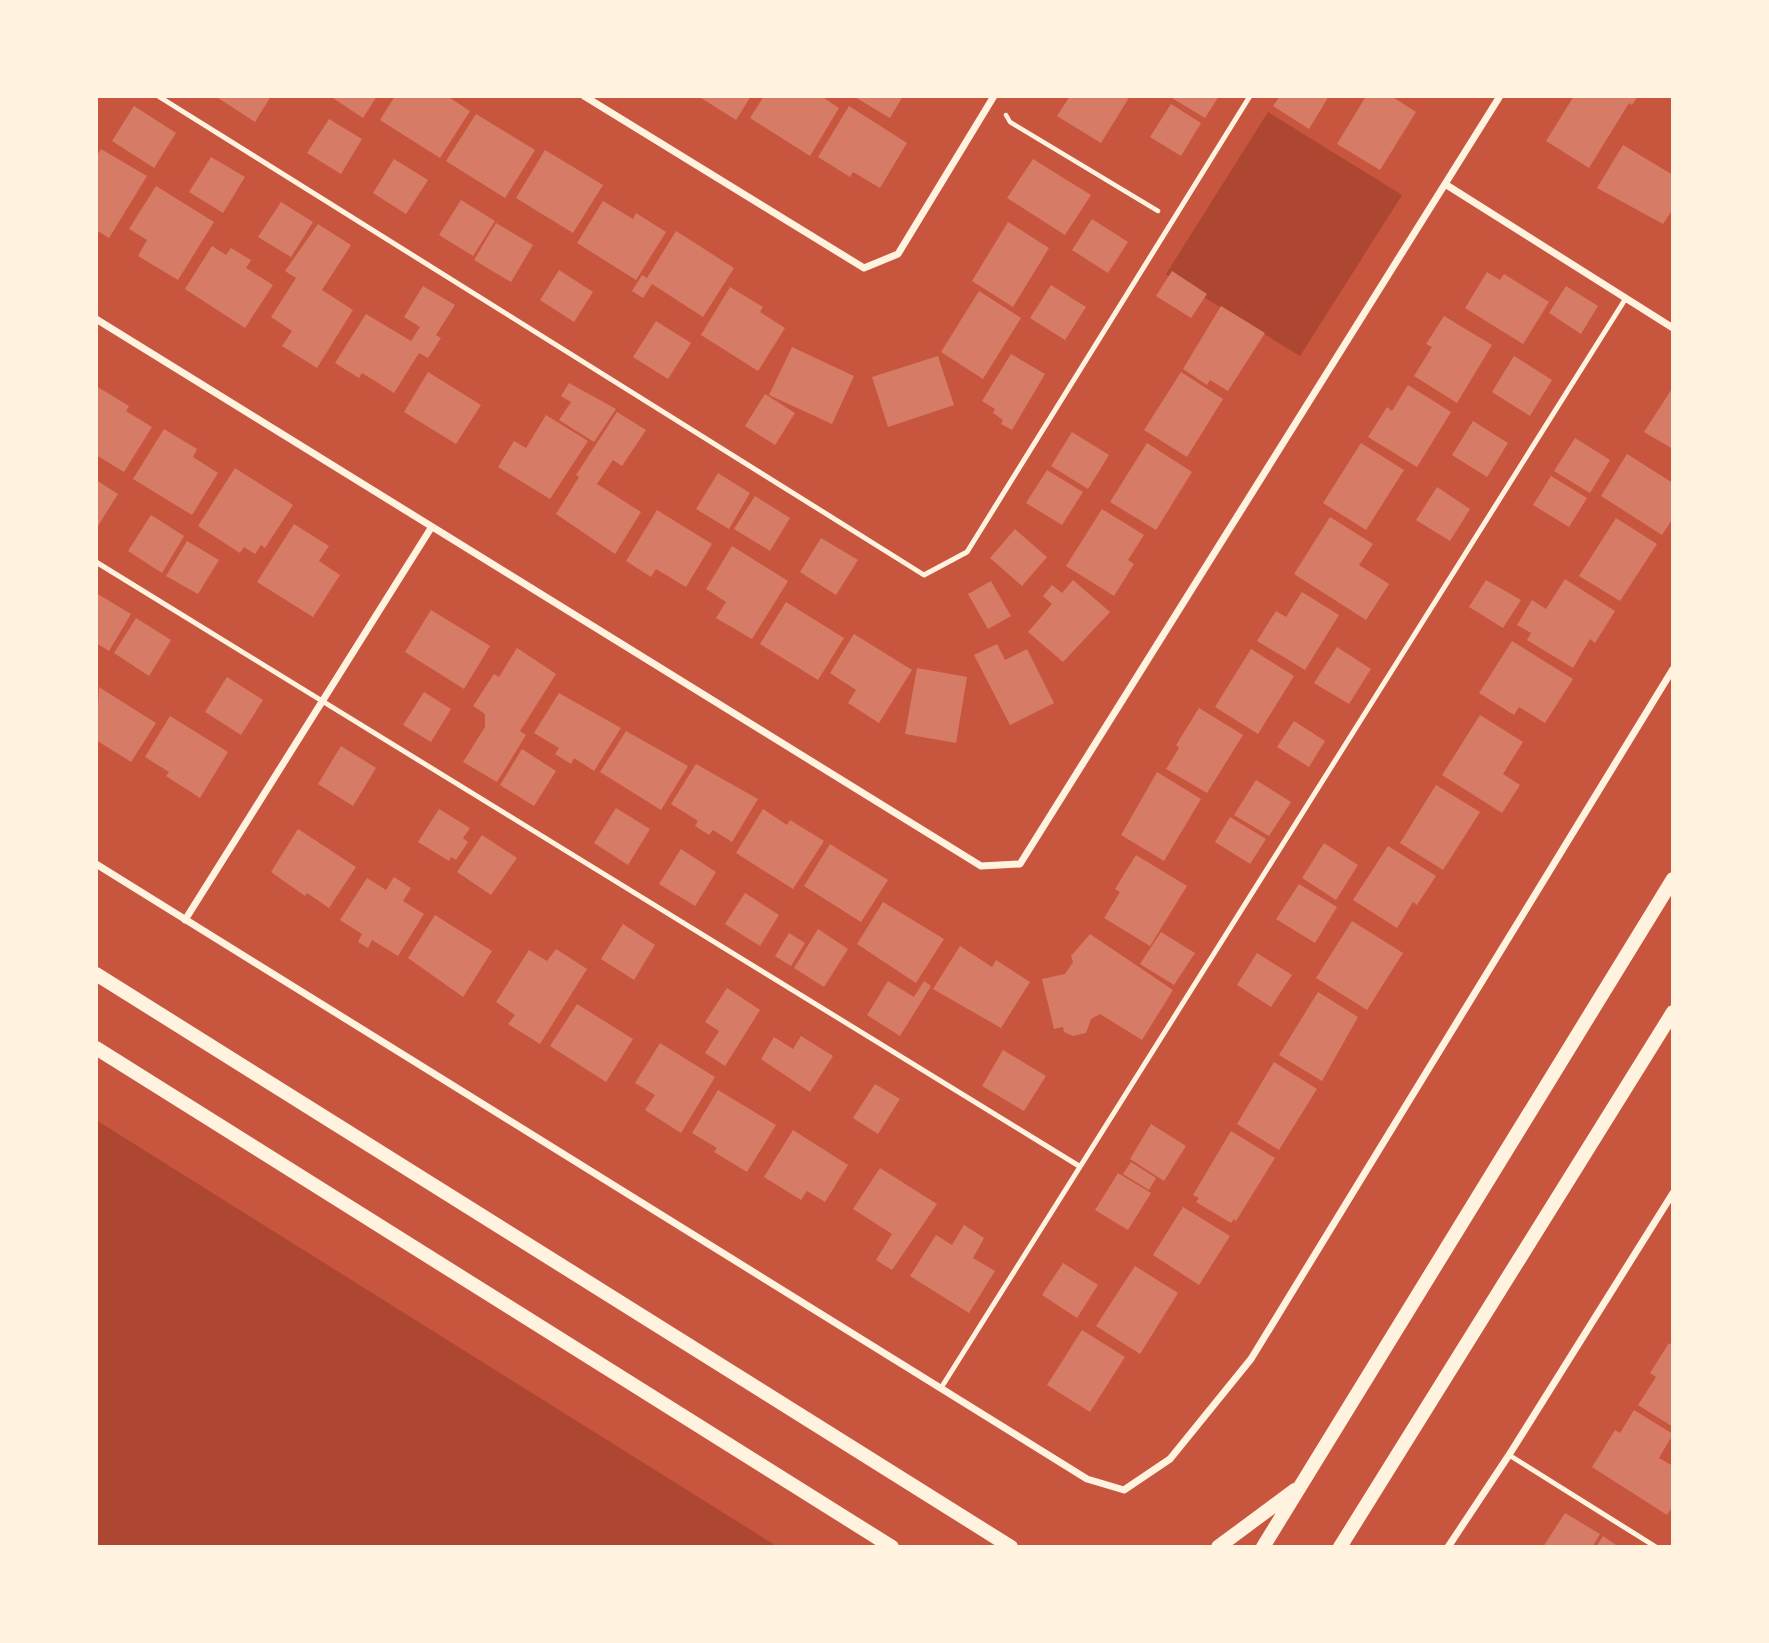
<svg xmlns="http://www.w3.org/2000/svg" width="1769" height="1643" font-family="Spectral,serif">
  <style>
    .green { fill: #ae4732 }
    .building { fill: #d67c66 }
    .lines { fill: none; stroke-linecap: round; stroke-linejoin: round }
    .path { stroke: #fff3e0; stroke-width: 4.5 }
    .service { stroke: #fff3e0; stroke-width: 5 }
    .minor { stroke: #fff3e0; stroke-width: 7 }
    .secondary { stroke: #fff3e0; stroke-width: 14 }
  </style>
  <rect width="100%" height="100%" fill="#c8553d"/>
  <path class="green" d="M1268 112 1402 195 1300 356 1166 274Z
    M96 1120 778 1547H96Z"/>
  <path class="building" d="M215 96H271L255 122Z
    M330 96H377L363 118Z
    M395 96H447L470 111 440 158 380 120Z
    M698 96H751L736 120Z
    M764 96H821L839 108 810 156 750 118Z
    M853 96H903L890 118Z
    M1070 96H1130L1101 143 1057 116Z
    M1174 96H1219L1205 118 1172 98Z
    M1280 96H1329L1309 129 1273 106Z
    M1366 96H1391L1416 112 1380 170 1337 144Z
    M1574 96H1638L1632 105 1629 103 1589 168 1546 141Z
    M1171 104 1201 123 1181 156 1150 137Z
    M134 106 176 133 154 168 112 141Z
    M849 106 907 143 880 188 853 172 850 177 818 157Z
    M476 114 535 150 505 198 446 161Z
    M329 119 362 139 341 174 307 153Z
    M1623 145 1673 175V209L1663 224 1597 188Z
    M101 149 147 176 109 238 96 230V157Z
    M545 150 603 185 573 233 516 198Z
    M211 157 245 177 223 213 189 192Z
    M394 159 428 180 406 214 373 193Z
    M1033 159 1091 195 1065 235 1007 198Z
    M156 186 214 222 178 280 138 256 147 240 129 229Z
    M461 200 495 221 473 256 439 235Z
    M603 201 633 219 636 213 666 232 636 280 577 243Z
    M281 202 313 222 291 257 258 237Z
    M1092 219 1128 242 1108 273 1072 250Z
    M1008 222 1049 248 1013 307 972 281Z
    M496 223 533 245 511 282 474 260Z
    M318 224 351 245 322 290 353 310 317 368 282 346 292 331 271 317 296 278 285 271Z
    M676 231 734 268 703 317 652 284 643 298 632 291 642 275 647 278Z
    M212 246 226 255 231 248 251 260 246 268 273 285 245 328 185 289Z
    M559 270 593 292 574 322 540 300Z
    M1172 271 1207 294 1191 318 1156 296Z
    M1487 272 1500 280 1504 274 1549 302 1523 344 1465 308Z
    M1051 285 1086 307 1065 340 1030 318Z
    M423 286 455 305 436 335 441 338 428 358 419 353 394 393 362 373 359 378 335 363 366 314 411 341 420 327 404 317Z
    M1566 286 1598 306 1581 334 1549 313Z
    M730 287 763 307 760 312 785 328 758 371 701 335Z
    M979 291 1021 318 983 379 941 352Z
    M1221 306 1265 333 1228 391 1210 380 1207 385 1183 369Z
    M1444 316 1492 345 1457 403 1414 376 1432 347 1426 344Z
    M656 321 691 343 668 379 633 357Z
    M792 347 854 376 832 424 769 395Z
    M1011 354 1045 374 1012 430 1001 424 1003 420 993 413 995 409 982 401Z
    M938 356 954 405 888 427 872 377Z
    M1514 356 1552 380 1530 416 1492 392Z
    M428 372 481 405 456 444 404 412Z
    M1181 372 1223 399 1187 457 1144 430Z
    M569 383 616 409 594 442 559 420 571 402 561 396Z
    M1408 385 1451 412 1417 467 1368 437 1387 407 1392 411Z
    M96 386 129 406 126 411 152 427 124 472 96 455Z
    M1673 387V449L1644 432Z
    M765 394 795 413 775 445 745 426Z
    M617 412 646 430 622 466 613 460 597 484 641 512 615 554 556 514 579 477 576 475Z
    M546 415 588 441 550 499 498 467 514 441 526 448Z
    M1473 421 1508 443 1487 477 1452 455Z
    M164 429 197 449 193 457 218 473 192 515 133 479Z
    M1072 432 1109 455 1088 489 1051 466Z
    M1575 438 1610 460 1590 493 1554 471Z
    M1147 443 1192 472 1156 530 1110 502Z
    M1361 443 1404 470 1366 530 1323 503Z
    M1627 454 1673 483V518L1662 535 1601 496Z
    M235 468 293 505 265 548 261 545 255 554 244 547 240 553 198 526Z
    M1047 470 1083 492 1062 525 1026 503Z
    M718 473 750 493 729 529 696 509Z
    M1551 476 1587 498 1569 527 1533 505Z
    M96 480 118 494 96 529Z
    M1437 487 1470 509 1450 541 1416 520Z
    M755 496 790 518 770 551 734 529Z
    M1102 509 1144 535 1128 560 1134 564 1114 596 1066 566Z
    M657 510 712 544 686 587 656 569 651 577 626 561Z
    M151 515 184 536 162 573 128 551Z
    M1330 517 1373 544 1359 565 1389 584 1366 620 1294 574Z
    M1616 518 1657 544 1620 601 1579 576Z
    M294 524 329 546 319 561 340 575 313 617 257 582Z
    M1015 529 1047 557 1022 586 990 558Z
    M821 538 858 560 836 595 800 572Z
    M187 541 219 560 198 594 166 576Z
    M732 546 788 581 752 639 716 618 726 602 706 589Z
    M1565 579 1615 611 1595 643 1590 639 1573 668 1527 640 1531 633 1517 625 1532 600 1546 609Z
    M1073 580 1110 612 1063 662 1028 632 1052 604 1043 596 1052 585 1062 593Z
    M1486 580 1521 600 1503 628 1469 607Z
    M991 581 1011 616 988 629 968 594Z
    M1302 592 1339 615 1305 670 1257 641 1276 611 1286 617Z
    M96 593 131 614 109 651 96 643Z
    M786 602 844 638 818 680 760 644Z
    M431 610 490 646 464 689 405 652Z
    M136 618 171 640 149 676 114 653Z
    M854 634 912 670 879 723 848 703 856 690 830 673Z
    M1512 641 1573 679 1545 723 1519 707 1514 715 1479 693Z
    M997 644 1005 660 1027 649 1054 703 1010 725 974 655Z
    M1337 647 1371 669 1349 704 1314 683Z
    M517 648 556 674 520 731 526 735 497 782 463 762 485 727V714L473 706 494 674 499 677Z
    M1251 649 1294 676 1258 734 1215 707Z
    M917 668 967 677 956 743 905 734Z
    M227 677 263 700 241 735 205 712Z
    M99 687 156 723 131 762 96 740Z
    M424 692 451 709 431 742 403 725Z
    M559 693 621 728 594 771 574 758 571 764 555 754 559 748 534 733Z
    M1199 708 1243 735 1207 793 1166 769 1179 748 1176 745Z
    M1480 715 1523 742 1503 774 1520 785 1502 813 1442 775Z
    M170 716 228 752 200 798 166 776 169 772 145 757Z
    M1294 721 1325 741 1309 767 1277 747Z
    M626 731 688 766 661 810 600 772Z
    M341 746 376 768 353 806 318 784Z
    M522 749 556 771 534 806 500 785Z
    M696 764 758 799 732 842 713 830 709 835 695 826 698 821 671 804Z
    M1157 772 1201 799 1164 861 1121 835Z
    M1256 780 1291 802 1269 836 1234 815Z
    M1436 785 1480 812 1443 870 1400 843Z
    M616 808 650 829 628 865 594 843Z
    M439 809 470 828 463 838 468 842 456 860 451 857 449 861 418 842Z
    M763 809 787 825 790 820 824 841 793 889 736 853Z
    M1230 817 1266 839 1250 864 1215 842Z
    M298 829 356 867 329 908 307 893 305 896 271 872Z
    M482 835 517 858 491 895 457 872Z
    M1324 843 1358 865 1336 900 1302 878Z
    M830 844 888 880 861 922 804 886Z
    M1388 846 1436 876 1417 905 1413 902 1397 928 1353 900Z
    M681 849 716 872 695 906 659 884Z
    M1136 855 1187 886 1150 946 1104 918 1120 892 1115 889Z
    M394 877 411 888 403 901 424 914 398 956 372 940 368 948 358 942 362 934 340 920 367 878 386 890Z
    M1299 884 1337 907 1315 943 1276 919Z
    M745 893 779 915 760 946 725 924Z
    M883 902 944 939 916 983 857 944Z
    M435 915 492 951 463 997 408 958Z
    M1352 921 1403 953 1367 1010 1316 978Z
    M623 924 655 945 634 980 601 959Z
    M818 929 848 949 824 987 794 968Z
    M1161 932 1195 953 1174 985 1140 964Z
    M789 933 805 943 791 966 775 956Z
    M1090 934 1173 990 1142 1040 1100 1014 1091 1019 1086 1033 1073 1036 1064 1032 1063 1027 1054 1029 1042 979 1065 974 1073 962 1071 956Z
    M960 946 992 967 996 960 1030 982 1001 1028 933 989Z
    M556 949 587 969 540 1044 508 1024 515 1015 496 1002 529 950 547 961Z
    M1257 953 1292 975 1271 1007 1237 985Z
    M888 981 914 997 924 981 931 986 900 1036 867 1015Z
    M727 988 760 1010 725 1066 705 1053 719 1031 705 1022Z
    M1318 992 1358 1017 1322 1081 1279 1055Z
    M577 1004 633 1039 606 1082 550 1046Z
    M801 1036 833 1056 810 1092 761 1059 774 1037 793 1049Z
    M660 1043 715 1077 681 1133 645 1110 655 1095 635 1083Z
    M1003 1050 1046 1076 1024 1111 982 1086Z
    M1274 1062 1317 1089 1279 1150 1237 1124Z
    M875 1084 900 1099 878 1134 853 1118Z
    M718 1090 776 1125 747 1172 714 1152 717 1148 692 1133Z
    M1151 1124 1186 1146 1164 1181 1130 1159Z
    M793 1130 848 1165 825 1202 807 1191 801 1200 764 1177Z
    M1231 1131 1275 1158 1236 1221 1234 1219 1231 1223 1196 1202 1199 1198 1193 1195Z
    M1131 1162 1156 1178 1149 1190 1123 1174Z
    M880 1168 937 1204 892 1270 876 1260 892 1234 853 1209Z
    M1118 1173 1151 1193 1128 1230 1095 1210Z
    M1183 1207 1230 1236 1199 1285 1153 1255Z
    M964 1225 984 1238 973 1258 995 1271 969 1313 910 1276 936 1235 952 1245Z
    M1063 1263 1098 1285 1077 1318 1042 1295Z
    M1135 1266 1178 1293 1140 1354 1096 1326Z
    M1082 1330 1125 1357 1090 1412 1047 1385Z
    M1669 1343 1673 1346V1427L1638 1405 1656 1377 1650 1373Z
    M1634 1410 1673 1434 1659 1458 1673 1466V1506L1667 1515 1592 1467 1615 1430 1620 1433Z
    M1565 1513 1600 1534 1592 1547H1543Z
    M1603 1536 1619 1547H1596Z"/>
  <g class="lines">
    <path class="path" d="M1006 115 1010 122 1158 211"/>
    <path class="service" d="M158 96 924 575 967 552 1250 96
      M96 562 1079 1166
      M941 1388 1626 298
      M1509 1455 1656 1547"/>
    <path class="minor" d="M584 96 864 268 898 254 994 96
      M1445 184 1673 328
      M96 319 981 866 1020 864 1500 96
      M96 864 1087 1479 1124 1490 1170 1459 1251 1359 1673 669
      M185 920 431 528
      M1448 1547 1509 1455 1673 1193"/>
    <path class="secondary" d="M96 974 1011 1547
      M96 1048 892 1547
      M1218 1547 1295 1490
      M1263 1547 1673 879
      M1340 1547 1673 1012"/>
  </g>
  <rect width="1769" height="1643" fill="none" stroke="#fff3e0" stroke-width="196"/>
</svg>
